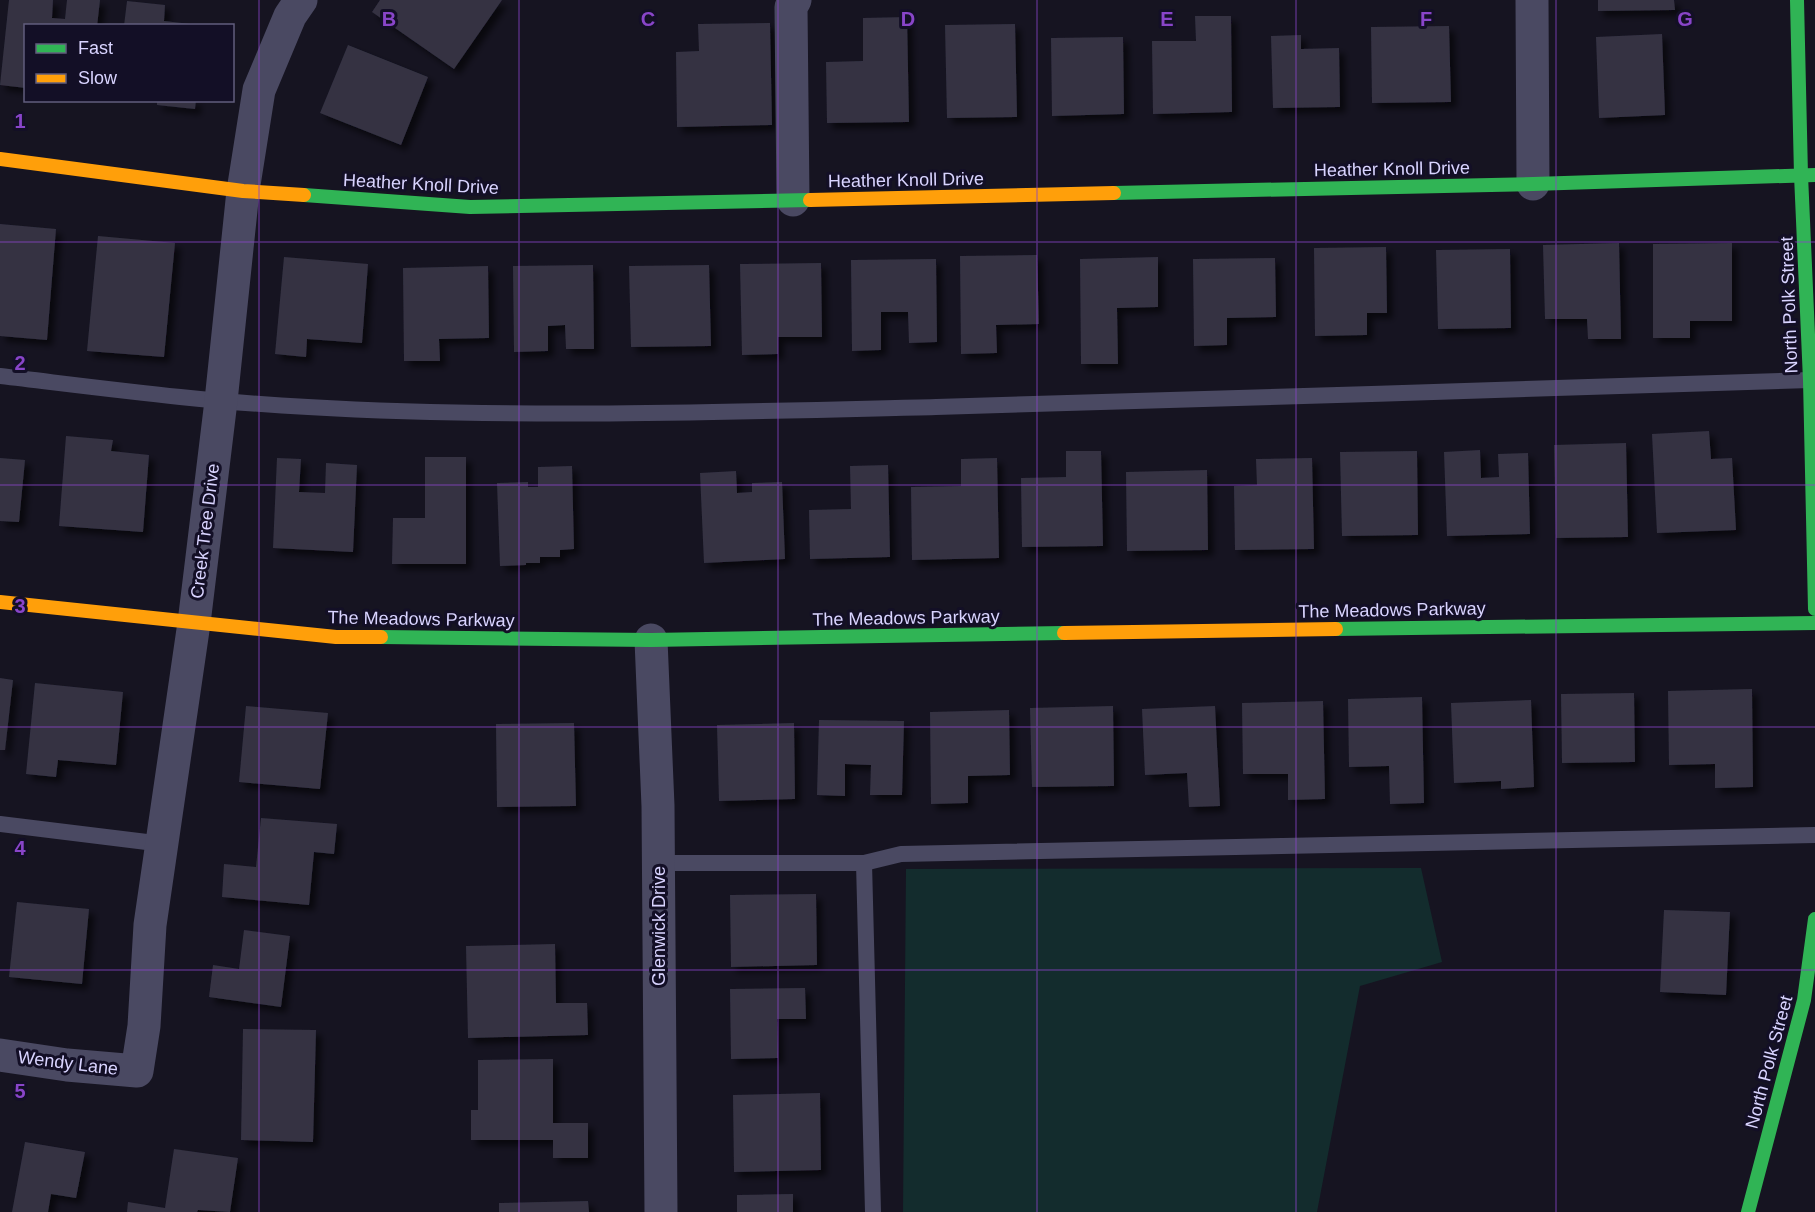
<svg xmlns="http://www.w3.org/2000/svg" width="1815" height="1212" font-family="Helvetica,sans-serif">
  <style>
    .green { fill: #132c2d }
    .building { fill: #343243; filter: url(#shadow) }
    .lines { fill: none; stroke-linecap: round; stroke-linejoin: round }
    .lane { stroke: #4a4962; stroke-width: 16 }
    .street { stroke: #4a4962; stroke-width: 33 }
    .fast { stroke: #30b455; stroke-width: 14 }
    .slow { stroke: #ff9f0a; stroke-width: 14 }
    .grid { fill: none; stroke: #8945c9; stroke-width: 1.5; stroke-opacity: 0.55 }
    .labels { text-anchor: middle; stroke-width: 6; stroke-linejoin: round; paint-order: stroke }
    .street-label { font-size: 18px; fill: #d9d4ff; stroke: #130f26 }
    .grid-label { font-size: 20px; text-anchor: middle; font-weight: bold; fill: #8945c9; stroke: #130f26; stroke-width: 6; stroke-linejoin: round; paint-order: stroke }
  </style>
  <defs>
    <filter id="shadow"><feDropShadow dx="5.5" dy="5.5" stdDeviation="3" flood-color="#0009"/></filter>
  </defs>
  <rect width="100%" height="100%" fill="#161421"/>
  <path class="green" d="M1421 868 1442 962 1360 986 1317 1212H903L906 869Z"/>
  <path class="building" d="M9 0H53L52 18 65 19 67 0H100L97 26H26V88L0 85Z
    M380 0H502L454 69 372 12Z
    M1598 0H1674L1675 10 1598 11Z
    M127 1 165 5 164 21 191 24V26H124Z
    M1195 16H1231L1232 112 1153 114 1152 41H1196Z
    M907 17 909 122 827 123 826 62 863 61V18Z
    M770 23 772 125 677 127 676 52 699 51 698 24Z
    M1015 24 1017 117 947 118 945 25Z
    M1449 26 1451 102 1372 103 1371 27Z
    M1662 34 1665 115 1599 118 1596 37Z
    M1301 35V49L1339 48 1340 107 1273 108 1271 36Z
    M1123 37 1124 114 1052 116 1051 38Z
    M348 45 428 77 401 145 320 113Z
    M157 100H196L195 109 157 105Z
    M0 224 56 229 47 340 0 336Z
    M98 236 175 243 164 357 87 351Z
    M1619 243 1621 339H1588L1587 319H1545L1543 245Z
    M1732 243V321H1690V338H1653V244Z
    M1386 247 1387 313H1367V335L1315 336 1314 248Z
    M1510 249 1511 328 1438 329 1436 250Z
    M1037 255 1039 324 996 325 997 353 961 354 960 256Z
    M284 257 368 264 362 343 307 339 306 357 275 354Z
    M1158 257V307L1117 308 1118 364H1081L1080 259Z
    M1275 258 1276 317 1227 318V345L1194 346 1193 259Z
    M936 259 937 342 909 343 908 312H881V350L852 351 851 260Z
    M821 263 822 337H778V354L742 355 740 264Z
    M593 265 594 349H566L565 325 548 326V351L514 352 513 266Z
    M709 265 711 346 631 347 629 266Z
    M488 266 489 338 439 339 440 361H404L403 268Z
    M1709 431 1711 459 1732 458 1736 530 1657 533 1652 434Z
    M66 436 113 440 111 451 149 455 143 532 59 526Z
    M1626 443 1628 537 1556 538 1554 445Z
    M1480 450 1481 478 1499 477 1498 454 1528 453 1530 534 1447 536 1444 452Z
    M1066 451H1101L1103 546 1022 547 1021 478 1066 477Z
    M1417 451 1418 535 1342 536 1340 452Z
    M425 457H466V564H392L393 518H425Z
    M0 458 25 460 19 522 0 521Z
    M277 458 301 459 299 492 325 493 326 463 357 465 353 552 273 548Z
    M997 458 999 558 912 560 911 487 961 486V459Z
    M1312 458 1314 549 1235 550 1234 486 1257 485 1256 459Z
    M888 465 890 557 810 559 809 510 851 509 850 466Z
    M572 466 574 549 560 550V557H540V563H526V565L500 566 497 483 528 482V487H538V467Z
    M1207 470 1208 550 1127 551 1126 472Z
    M736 471 737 493 752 492V483L782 482 785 559 704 563 700 473Z
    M0 678 13 680 5 750H0Z
    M35 683 123 692 116 765 58 760 56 777 26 774Z
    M1752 689 1753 787 1715 788V764L1669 765 1668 691Z
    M1634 693 1635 762 1562 763 1561 694Z
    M1422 697 1424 803 1390 804 1389 766 1349 767 1348 699Z
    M1531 700 1534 787 1501 789V781L1454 783 1451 703Z
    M1323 701 1325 799 1288 800V774H1243L1242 703Z
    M246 706 328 713 320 789 239 782Z
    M1113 706 1114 786 1032 787 1030 708Z
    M1215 706 1220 806 1189 807 1187 773 1145 775 1142 709Z
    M1009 710 1010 775 968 776V803L931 804 930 712Z
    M819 720 904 721 902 795H870L871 765 845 764V796L817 795Z
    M574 723 576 806 497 807 496 724Z
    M794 723 795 799 719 801 717 725Z
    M261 818 337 824 334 854 314 852 309 905 222 897 224 864 256 867Z
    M816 894 817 965 731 967 730 895Z
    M17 902 89 909 82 984 9 977Z
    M1664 910 1730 912 1726 995 1660 992Z
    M244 930 290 936 281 1007 209 997 213 965 239 969Z
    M555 944 556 1003H587L588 1035 468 1038 466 946Z
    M805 988 806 1019H777L778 1058 731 1059 730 989Z
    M243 1029 316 1030 313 1142 241 1140Z
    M553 1059V1123H588V1158H553V1140H471V1110H478V1060Z
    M820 1093 821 1170 734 1172 733 1095Z
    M25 1142 85 1152 76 1198 51 1194 48 1212H12Z
    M174 1149 238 1158 230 1212 198 1210 197 1212H127L128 1202 165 1208Z
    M793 1194V1212H737V1195Z
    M588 1201 589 1212H499V1203Z"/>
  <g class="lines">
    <path class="lane" d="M0 376C102 388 205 402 308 407 517 419 727 412 936 407 1227 399 1519 389 1810 380
      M0 824 163 844
      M658 863H864L873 1212
      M864 863 901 854 1815 835"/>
    <path class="street" d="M1532 0 1533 184
      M793 200 791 7 795 0
      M651 640 658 806 661 1212
      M0 1055 67 1065 137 1071 144 1026 150 925 194 623 221 401 243 191 259 90 290 16 301 0"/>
    <path class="fast" d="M1797 0 1801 175 1810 380 1815 609
      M1114 193 1533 184 1815 175
      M304 195 470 207 810 200
      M1336 629 1815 623
      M381 637 651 640 1064 633
      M1748 1212 1804 1000 1815 919"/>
    <path class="slow" d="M0 159 243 191 304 195
      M810 200 1114 193
      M0 602 336 637H381
      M1064 633 1336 629"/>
  </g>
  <path class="grid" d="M259 0V1212M519 0V1212M778 0V1212M1037 0V1212M1296 0V1212M1556 0V1212M0 242H1815M0 485H1815M0 727H1815M0 970H1815"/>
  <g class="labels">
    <g class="street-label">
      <text transform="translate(1392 169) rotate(-1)" y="6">Heather Knoll Drive</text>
      <text transform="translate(906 180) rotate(-1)" y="6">Heather Knoll Drive</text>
      <text transform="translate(421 184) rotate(3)" y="6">Heather Knoll Drive</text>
      <text transform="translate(1789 305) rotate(-92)" y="6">North Polk Street</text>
      <text transform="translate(205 531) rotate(-83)" y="6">Creek Tree Drive</text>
      <text transform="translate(1392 610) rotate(-1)" y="6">The Meadows Parkway</text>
      <text transform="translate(906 618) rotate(-1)" y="6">The Meadows Parkway</text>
      <text transform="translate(421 619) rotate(1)" y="6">The Meadows Parkway</text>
      <text transform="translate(659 926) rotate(-90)" y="6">Glenwick Drive</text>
      <text transform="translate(1769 1062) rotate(-75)" y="6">North Polk Street</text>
      <text transform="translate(68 1063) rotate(7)" y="6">Wendy Lane</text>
    </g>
  </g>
  <g class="grid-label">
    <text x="389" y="26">B</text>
    <text x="648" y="26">C</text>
    <text x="908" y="26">D</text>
    <text x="1167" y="26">E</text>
    <text x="1426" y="26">F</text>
    <text x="1685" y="26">G</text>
    <text x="20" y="128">1</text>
    <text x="20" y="370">2</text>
    <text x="20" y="613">3</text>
    <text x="20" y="855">4</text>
    <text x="20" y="1098">5</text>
  </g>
  <rect x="24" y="24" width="210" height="78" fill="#130f26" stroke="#625e7d" stroke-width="1.5"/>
  <rect x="36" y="44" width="30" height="9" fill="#30b455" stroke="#625e7d" stroke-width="1.5"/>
  <text x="78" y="54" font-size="18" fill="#d9d4ff">Fast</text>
  <rect x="36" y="74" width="30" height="9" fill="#ff9f0a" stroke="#625e7d" stroke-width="1.5"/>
  <text x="78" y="84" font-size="18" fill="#d9d4ff">Slow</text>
</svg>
